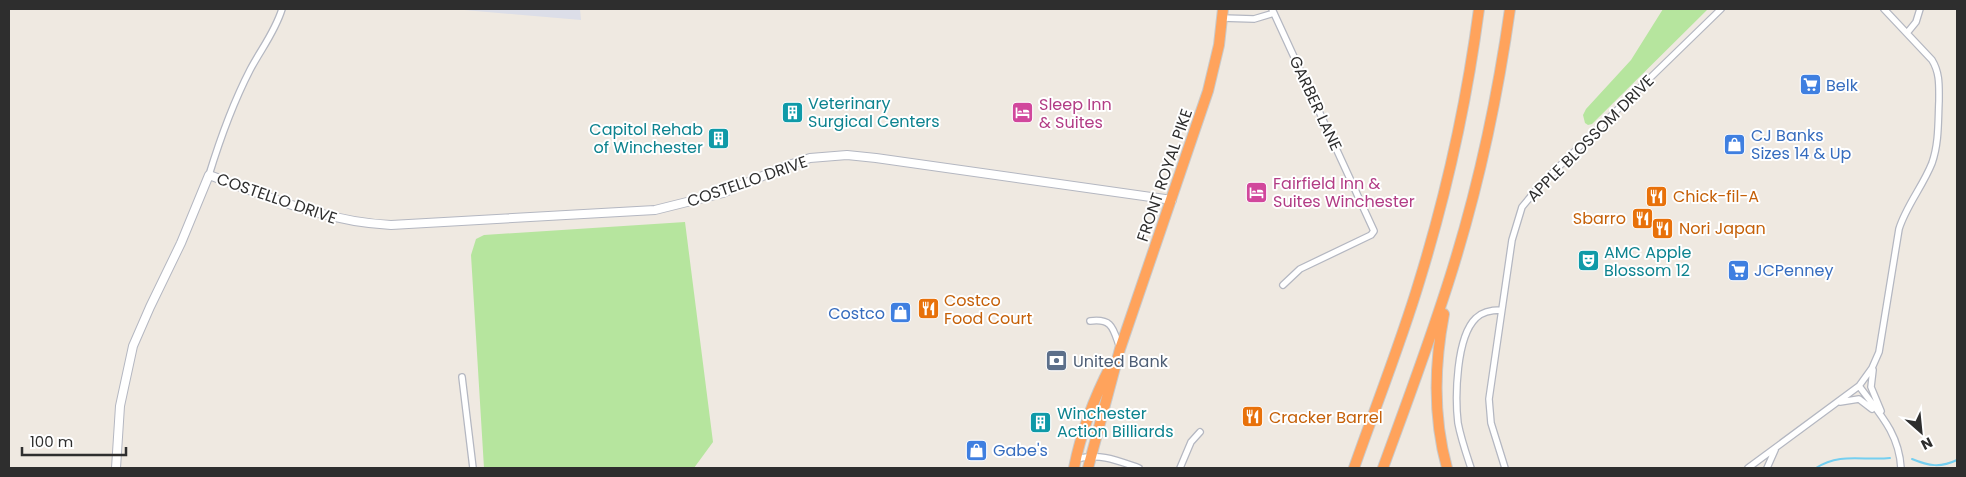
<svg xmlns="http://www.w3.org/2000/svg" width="1966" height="477" font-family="Poppins,sans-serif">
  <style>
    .airport { fill: #dcdee8 }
    .green { fill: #b6e59e }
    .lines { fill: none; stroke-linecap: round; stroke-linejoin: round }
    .stream { stroke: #75cff0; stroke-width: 2 }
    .street-casing { stroke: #b4b7c1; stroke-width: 8 }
    .secondary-casing { stroke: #b4b7c1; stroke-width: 10 }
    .highway-casing { stroke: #c9c9c9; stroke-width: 12 }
    .street { stroke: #fff; stroke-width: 5.5 }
    .secondary { stroke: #fff; stroke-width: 8 }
    .highway { stroke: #ffa35c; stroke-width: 10 }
    .labels { text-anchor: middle; stroke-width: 4; stroke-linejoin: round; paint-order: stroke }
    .shop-label { font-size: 16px; fill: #366cbe; stroke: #fff; text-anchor: start }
    .culture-label { font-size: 16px; fill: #0d838f; stroke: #fff; text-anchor: start }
    .street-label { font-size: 16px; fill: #2e2e2e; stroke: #fff }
    .hotel-label { font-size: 16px; fill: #b23c85; stroke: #fff; text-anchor: start }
    .food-label { font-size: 16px; fill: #c56008; stroke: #fff; text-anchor: start }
    .service-label { font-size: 16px; fill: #4e5e75; stroke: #fff; text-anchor: start }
  </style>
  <rect width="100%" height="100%" fill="#efe9e1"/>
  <path class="airport" d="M453 9H580L581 20Z"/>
  <path class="green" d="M1663 9H1708L1592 124 1588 125 1585 123 1583 115 1586 109 1631 60Z
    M685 222 713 442 694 468H484L471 255 476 239 484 235Z"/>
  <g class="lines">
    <path class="stream" d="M1912 459C1929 466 1940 468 1957 460
      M1816 468C1840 452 1864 461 1890 458"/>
    <defs>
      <path id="street" d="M1272 9 1374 231 1371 235 1300 269 1283 285
        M1222 18 1254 19 1274 13
        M1907 33 1916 22 1920 9
        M209 175C220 139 233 103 250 70 261 49 275 32 282 9
        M1090 321C1113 318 1113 329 1120 348
        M1873 370 1871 387 1881 411
        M462 377 473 468
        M1859 386C1879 413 1899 433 1901 468
        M1840 402 1859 399 1872 409
        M1076 459C1101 453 1116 460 1139 468
        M1180 468 1191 442 1200 432
        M1471 468C1466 453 1461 439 1458 423 1455 397 1456 337 1476 318 1483 311 1492 310 1501 310
        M1505 468 1491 423 1489 399 1512 240 1522 207 1542 183 1721 9
        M1748 468 1859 386 1872 368 1879 352 1899 229C1906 206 1923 186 1932 163 1939 143 1938 122 1939 101 1939 86 1940 73 1932 60L1884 9
        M1767 468 1775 450"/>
      <path id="secondary" d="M116 468 120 406 133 346 150 307 181 243 209 175C269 197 326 222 391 225L655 210 723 193 786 166 810 158 847 155 876 158 1172 200"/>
      <path id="highway" d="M1444 314C1434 366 1433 417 1447 468
        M1074 468C1081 432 1094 398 1111 365
        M1088 468 1120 349 1208 91 1219 45 1223 9
        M1354 468C1376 405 1401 343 1420 279 1447 191 1467 100 1479 9
        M1383 468C1408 399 1434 331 1455 261 1480 179 1498 94 1510 9"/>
    </defs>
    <use href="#street" class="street-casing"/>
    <use href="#secondary" class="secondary-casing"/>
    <use href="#highway" class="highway-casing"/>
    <use href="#street" class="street"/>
    <use href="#secondary" class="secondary"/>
    <use href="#highway" class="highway"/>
  </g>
  <defs>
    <symbol id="supermarket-square" viewBox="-11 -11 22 22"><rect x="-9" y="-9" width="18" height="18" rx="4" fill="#3f7fe0" stroke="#fff"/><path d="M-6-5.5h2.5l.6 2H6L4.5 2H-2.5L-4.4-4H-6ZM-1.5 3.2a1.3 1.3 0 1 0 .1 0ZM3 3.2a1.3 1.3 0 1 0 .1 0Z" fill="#fff"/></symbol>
    <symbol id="building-square" viewBox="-11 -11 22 22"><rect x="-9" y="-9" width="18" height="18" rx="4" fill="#0f9aa8" stroke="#fff"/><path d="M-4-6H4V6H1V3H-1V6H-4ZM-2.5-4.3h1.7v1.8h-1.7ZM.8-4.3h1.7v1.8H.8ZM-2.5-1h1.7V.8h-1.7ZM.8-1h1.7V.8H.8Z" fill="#fff"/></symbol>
    <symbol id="hotel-square" viewBox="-11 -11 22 22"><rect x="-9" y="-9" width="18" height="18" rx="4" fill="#d1479c" stroke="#fff"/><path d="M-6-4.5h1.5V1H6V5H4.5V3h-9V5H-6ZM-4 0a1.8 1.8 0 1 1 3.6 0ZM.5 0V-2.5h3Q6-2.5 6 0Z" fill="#fff"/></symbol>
    <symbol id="shop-square" viewBox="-11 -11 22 22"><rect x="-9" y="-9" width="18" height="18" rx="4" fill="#3f7fe0" stroke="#fff"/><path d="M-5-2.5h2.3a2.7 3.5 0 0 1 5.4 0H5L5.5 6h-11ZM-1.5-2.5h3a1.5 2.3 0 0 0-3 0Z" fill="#fff"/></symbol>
    <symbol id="restaurant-square" viewBox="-11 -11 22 22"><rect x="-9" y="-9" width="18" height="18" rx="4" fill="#e8710a" stroke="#fff"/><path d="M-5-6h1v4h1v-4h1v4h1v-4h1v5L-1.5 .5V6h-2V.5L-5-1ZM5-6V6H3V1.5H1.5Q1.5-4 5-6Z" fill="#fff"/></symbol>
    <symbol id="theatre-square" viewBox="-11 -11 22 22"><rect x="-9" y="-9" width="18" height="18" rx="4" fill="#0f9aa8" stroke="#fff"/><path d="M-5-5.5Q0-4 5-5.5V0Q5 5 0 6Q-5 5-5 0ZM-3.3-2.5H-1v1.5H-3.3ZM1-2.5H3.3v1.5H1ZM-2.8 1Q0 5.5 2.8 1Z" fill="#fff"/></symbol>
    <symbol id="bank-square" viewBox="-11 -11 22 22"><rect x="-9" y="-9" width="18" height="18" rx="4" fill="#5c6f8a" stroke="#fff"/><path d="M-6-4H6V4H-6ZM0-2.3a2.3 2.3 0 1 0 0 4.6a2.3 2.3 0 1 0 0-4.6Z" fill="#fff"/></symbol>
  </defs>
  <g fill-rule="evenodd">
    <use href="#supermarket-square" x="1798" y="72" width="25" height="25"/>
    <use href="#building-square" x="780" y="100" width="25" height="25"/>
    <use href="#hotel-square" x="1010" y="100" width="25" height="25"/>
    <use href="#building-square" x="706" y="126" width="25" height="25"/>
    <use href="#shop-square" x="1722" y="132" width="25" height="25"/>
    <use href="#hotel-square" x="1244" y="180" width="25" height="25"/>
    <use href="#restaurant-square" x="1644" y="184" width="25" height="25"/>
    <use href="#restaurant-square" x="1630" y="206" width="25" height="25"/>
    <use href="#restaurant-square" x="1650" y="216" width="25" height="25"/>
    <use href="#theatre-square" x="1576" y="248" width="25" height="25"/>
    <use href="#supermarket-square" x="1726" y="258" width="25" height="25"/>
    <use href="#restaurant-square" x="916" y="296" width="25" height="25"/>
    <use href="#shop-square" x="888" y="300" width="25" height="25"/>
    <use href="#bank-square" x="1044" y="348" width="25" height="25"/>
    <use href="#restaurant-square" x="1240" y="404" width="25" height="25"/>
    <use href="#building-square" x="1028" y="410" width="25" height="25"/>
    <use href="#shop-square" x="964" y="438" width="25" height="25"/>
  </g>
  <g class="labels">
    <g class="shop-label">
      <text x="1826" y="91">Belk</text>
      <text x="1751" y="141">CJ Banks<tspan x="1751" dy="18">Sizes 14 &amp; Up</tspan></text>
      <text x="1754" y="276">JCPenney</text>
      <text x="885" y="319" text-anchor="end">Costco</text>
      <text x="993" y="456">Gabe's</text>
    </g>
    <g class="culture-label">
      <text x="808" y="109">Veterinary<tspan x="808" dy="18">Surgical Centers</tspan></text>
      <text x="703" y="135" text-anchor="end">Capitol Rehab<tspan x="703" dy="18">of Winchester</tspan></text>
      <text x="1604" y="258">AMC Apple<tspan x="1604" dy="18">Blossom 12</tspan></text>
      <text x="1057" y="419">Winchester<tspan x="1057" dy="18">Action Billiards</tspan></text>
    </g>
    <g class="street-label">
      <text transform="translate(1316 103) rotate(65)" y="6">GARBER LANE</text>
      <text transform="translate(1590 138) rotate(-45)" y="6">APPLE BLOSSOM DRIVE</text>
      <text transform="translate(1164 175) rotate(-71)" y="6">FRONT ROYAL PIKE</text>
      <text transform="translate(747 181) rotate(-19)" y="6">COSTELLO DRIVE</text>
      <text transform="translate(277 198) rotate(19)" y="6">COSTELLO DRIVE</text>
    </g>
    <g class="hotel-label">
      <text x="1039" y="110">Sleep Inn<tspan x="1039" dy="18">&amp; Suites</tspan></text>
      <text x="1273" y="189">Fairfield Inn &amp;<tspan x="1273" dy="18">Suites Winchester</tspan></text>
    </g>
    <g class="food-label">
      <text x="1673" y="202">Chick-fil-A</text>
      <text x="1626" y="224" text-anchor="end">Sbarro</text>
      <text x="1679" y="234">Nori Japan</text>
      <text x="944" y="306">Costco<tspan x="944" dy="18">Food Court</tspan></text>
      <text x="1269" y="423">Cracker Barrel</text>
    </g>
    <g class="service-label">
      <text x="1073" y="367">United Bank</text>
    </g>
  </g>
  <rect width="1966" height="477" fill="none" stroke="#2e2e2e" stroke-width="20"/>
  <g transform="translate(1921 432) rotate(153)" stroke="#ffffff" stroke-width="4" paint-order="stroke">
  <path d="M0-4L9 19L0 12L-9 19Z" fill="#2e2e2e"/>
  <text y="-8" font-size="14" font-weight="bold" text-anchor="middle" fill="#2e2e2e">N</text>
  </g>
  <path d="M22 447v8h104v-8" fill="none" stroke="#2e2e2e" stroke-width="2.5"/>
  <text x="30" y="447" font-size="15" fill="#2e2e2e" stroke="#ffffff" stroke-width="4" paint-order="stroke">100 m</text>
</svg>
